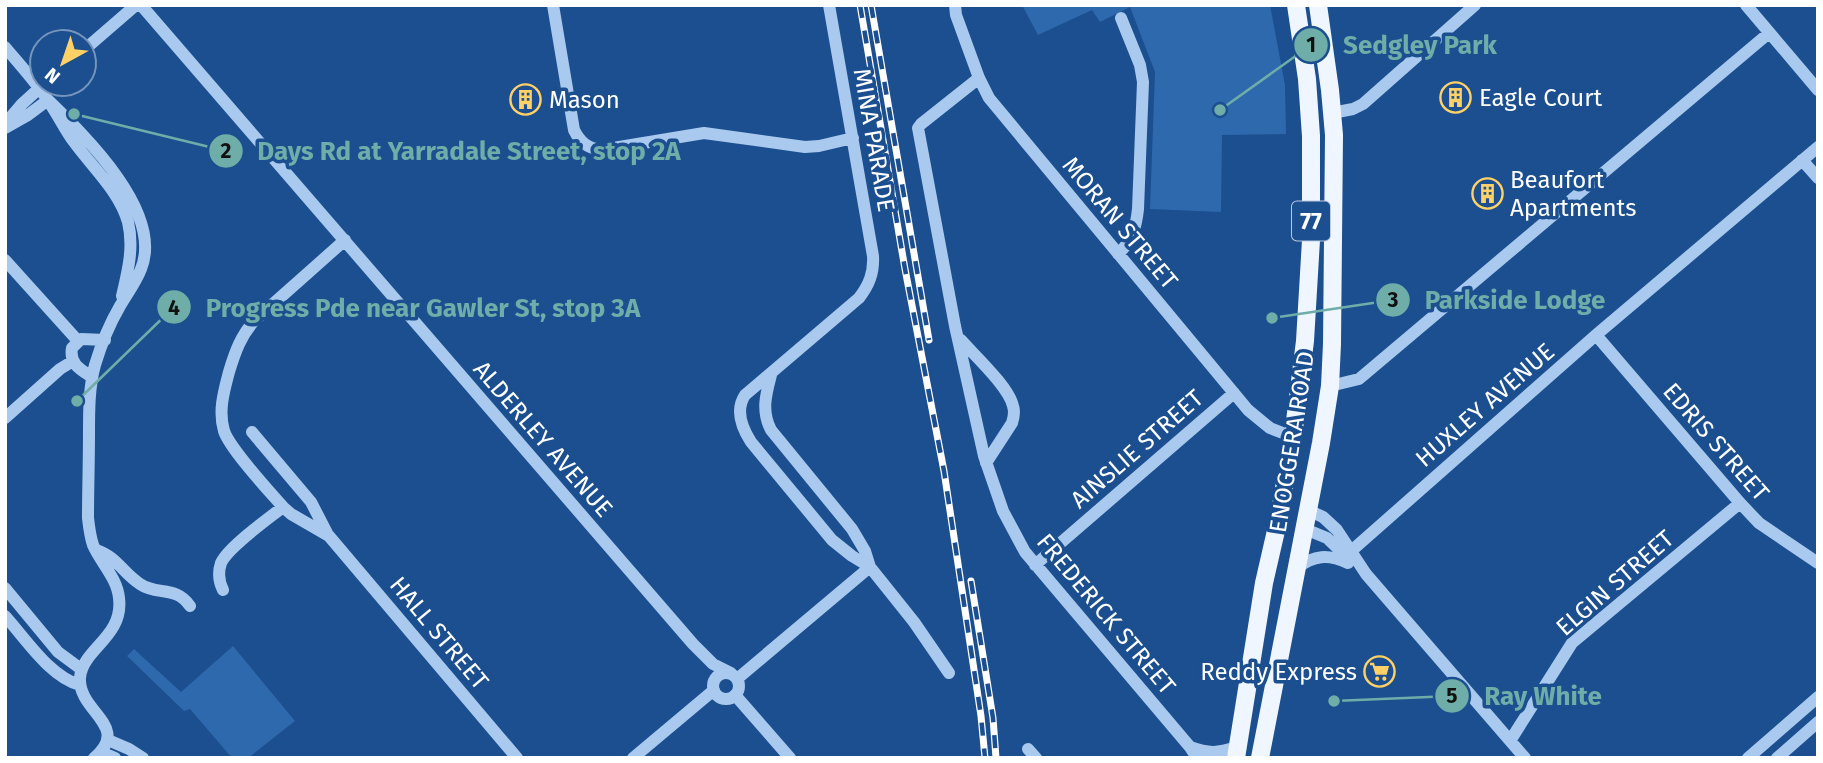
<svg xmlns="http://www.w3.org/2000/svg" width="1823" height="763" font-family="'Fira Sans',sans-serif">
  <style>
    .green { fill: #2e69ad }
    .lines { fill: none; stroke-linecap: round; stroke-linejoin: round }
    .minor { stroke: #a9c9ee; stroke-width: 12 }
    .major { stroke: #f0f6ff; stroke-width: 18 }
    .rail-casing { stroke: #fff; stroke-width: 7 }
    .rail { stroke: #1b4f8f; stroke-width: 4.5; stroke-dasharray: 13; stroke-linecap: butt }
    .labels { text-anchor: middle; stroke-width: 7; stroke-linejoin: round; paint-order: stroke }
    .shield { fill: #1b4f8f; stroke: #bbcadd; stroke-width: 2 }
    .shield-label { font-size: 23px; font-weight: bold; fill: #fff }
    .poi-label { font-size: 24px; fill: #fff; stroke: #1b4f8f; text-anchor: start }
    .street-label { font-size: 24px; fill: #fff; stroke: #1b4f8f }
    .leader { fill: none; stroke: #6fada8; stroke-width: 2.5 }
    .callout-dot { fill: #6fada8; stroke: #1b4f8f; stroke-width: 2.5 }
    .mark-label { font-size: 21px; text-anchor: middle; font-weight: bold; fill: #111 }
    .callout-label { font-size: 26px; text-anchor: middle; font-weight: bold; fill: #6fada8; stroke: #1b4f8f; stroke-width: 7; stroke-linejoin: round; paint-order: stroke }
  </style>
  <rect width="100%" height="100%" fill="#1b4f8f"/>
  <path class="green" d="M1022 5H1270L1285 85 1286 134 1222 135 1221 212 1150 209 1155 72 1130 7 1100 22 1092 10 1038 35Z
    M233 646 295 721 248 758H232L190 709 184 711 127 656 134 649 181 692Z"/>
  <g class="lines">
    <path class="minor" d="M141 5 693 644 713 664 731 673
      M553 5 574 130C580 142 587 148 601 150L704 133 805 147 819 146 853 138
      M829 5 873 256C874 273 869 285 859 298L745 395C735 410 742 428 751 442L832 540 852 556 870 567
      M955 5 956 15 979 78 989 98 1248 410 1270 428 1293 437
      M1746 5 1818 90
      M5 47C20 65 36 82 49 102 58 115 65 130 74 142 93 168 119 191 128 222 134 247 128 271 122 296
      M84 50 136 5
      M979 78 921 124 918 128 955 326 984 456 1003 511 1025 552 1190 747 1197 758
      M48 100C85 136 164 212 141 269 136 282 127 294 120 306 110 323 101 345 95 365 89 386 89 411 89 433 89 462 88 490 88 518 89 527 90 536 93 545 101 563 117 578 119 598 124 637 82 649 80 678 78 712 132 726 94 758
      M1332 113 1353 109 1363 104 1475 5
      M5 124 22 104 44 84
      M5 128 28 115 48 100
      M1802 160 1818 178
      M345 240 255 320C241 335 235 352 229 372 224 391 218 411 224 431 230 449 269 491 283 507L291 514 329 536 517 758
      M1118 254C1132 241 1136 228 1138 209L1143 82 1140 65 1121 18
      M5 260 78 341
      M1596 335 1740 503 1759 523 1818 563
      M961 340C975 356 1009 387 1013 406 1015 412 1014 417 1012 423L986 463
      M771 375C766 394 761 411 771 430L852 529 865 551 870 567 914 622 949 673
      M92 377C81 370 69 364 72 348L81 339 105 340
      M1330 386 1359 379 1769 33
      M5 418 60 369 73 361
      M252 432 311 502 328 535
      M1308 510 1323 517 1337 530 1366 574 1525 758
      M1305 529 1327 538 1350 560
      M96 550C117 557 123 573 140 584 157 596 176 585 190 606
      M1341 560 1596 335 1818 147
      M1035 565 1234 393
      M1297 568C1314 555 1328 554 1348 563
      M5 588 58 652 81 669
      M223 590C219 582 218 572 221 563 228 547 268 519 283 507
      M5 616C26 639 50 677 80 685
      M713 686a13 13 0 1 1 26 0a13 13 0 1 1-26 0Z
      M737 679 870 567
      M735 695 790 758
      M108 740 129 749 143 758
      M1510 741 1572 643 1740 503
      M1190 747C1210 754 1217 753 1237 747
      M1028 749 1036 758
      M101 752 115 758
      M633 758 714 690
      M1748 758 1818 697
      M1777 758 1818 722"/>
    <path class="major" d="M1236 758 1264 583 1278 522 1293 437 1305 341 1311 240V136L1307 79 1296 5
      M1260 758 1321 443 1330 386 1332 344 1334 135 1330 90 1318 5"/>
    <defs>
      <path id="rail" d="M860 5 905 269 944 471 981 716 985 758
        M871 5 929 340
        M971 581 993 718 996 758"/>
    </defs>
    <use href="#rail" class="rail-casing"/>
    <use href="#rail" class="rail"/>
  </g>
  <defs>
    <symbol id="building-ring" viewBox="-11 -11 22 22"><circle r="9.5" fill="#1b4f8f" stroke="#ffd166" stroke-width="1.5"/><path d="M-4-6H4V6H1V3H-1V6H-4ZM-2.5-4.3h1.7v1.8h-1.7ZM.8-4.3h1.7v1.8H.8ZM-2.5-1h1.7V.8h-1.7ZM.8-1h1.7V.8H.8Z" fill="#ffd166"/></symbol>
    <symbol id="supermarket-ring" viewBox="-11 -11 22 22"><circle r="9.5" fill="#1b4f8f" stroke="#ffd166" stroke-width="1.5"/><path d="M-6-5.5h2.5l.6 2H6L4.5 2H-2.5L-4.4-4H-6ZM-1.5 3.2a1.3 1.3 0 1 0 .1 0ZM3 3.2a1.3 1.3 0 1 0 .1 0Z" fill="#ffd166"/></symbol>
  </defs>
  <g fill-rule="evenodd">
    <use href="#building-ring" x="1438" y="80" width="35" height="35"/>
    <use href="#building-ring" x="508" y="82" width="35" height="35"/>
    <use href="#building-ring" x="1470" y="176" width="35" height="35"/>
    <use href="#supermarket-ring" x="1362" y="654" width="35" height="35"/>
  </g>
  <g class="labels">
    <rect class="shield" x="1292" y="201.5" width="38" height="39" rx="5"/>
    <g class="shield-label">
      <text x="1311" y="229">77</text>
    </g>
    <g class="poi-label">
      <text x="1479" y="106">Eagle Court</text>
      <text x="549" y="108">Mason</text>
      <text x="1510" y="188">Beaufort<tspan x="1510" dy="28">Apartments</tspan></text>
      <text x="1357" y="680" text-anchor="end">Reddy Express</text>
    </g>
    <g class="street-label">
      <text transform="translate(874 140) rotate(80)" y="8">MINA PARADE</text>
      <text transform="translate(1120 223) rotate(50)" y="8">MORAN STREET</text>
      <text transform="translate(1485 405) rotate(-41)" y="8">HUXLEY AVENUE</text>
      <text transform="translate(543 439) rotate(49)" y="8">ALDERLEY AVENUE</text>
      <text transform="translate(1292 442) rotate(-81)" y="8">ENOGGERA ROAD</text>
      <text transform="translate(1716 442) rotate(49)" y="8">EDRIS STREET</text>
      <text transform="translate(1137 449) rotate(-41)" y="8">AINSLIE STREET</text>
      <text transform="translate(1615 583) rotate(-41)" y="8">ELGIN STREET</text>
      <text transform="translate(1106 614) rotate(50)" y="8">FREDERICK STREET</text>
      <text transform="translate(439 633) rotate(50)" y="8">HALL STREET</text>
    </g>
  </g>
  <path class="leader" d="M1220 110L1311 45M74 114L226 151M1272 318L1393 300M77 401L174 307M1334 701L1452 696"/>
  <g class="callout-dot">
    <circle cx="1220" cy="110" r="7"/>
    <circle cx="74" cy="114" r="7"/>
    <circle cx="1272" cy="318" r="7"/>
    <circle cx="77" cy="401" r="7"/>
    <circle cx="1334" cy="701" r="7"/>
    <circle cx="1311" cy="45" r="18"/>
    <circle cx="226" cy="151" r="18"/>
    <circle cx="1393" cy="300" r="18"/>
    <circle cx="174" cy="307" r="18"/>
    <circle cx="1452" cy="696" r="18"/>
  </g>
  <g class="mark-label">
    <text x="1311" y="52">1</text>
    <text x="226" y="158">2</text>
    <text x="1393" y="307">3</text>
    <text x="174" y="315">4</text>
    <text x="1452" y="703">5</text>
  </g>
  <g class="callout-label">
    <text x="1420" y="54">Sedgley Park</text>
    <text x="469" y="160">Days Rd at Yarradale Street, stop 2A</text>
    <text x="1515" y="309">Parkside Lodge</text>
    <text x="423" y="317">Progress Pde near Gawler St, stop 3A</text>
    <text x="1543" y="705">Ray White</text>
  </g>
  <rect width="1823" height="763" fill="none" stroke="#ffffff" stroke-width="14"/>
  <g transform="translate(63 63) rotate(220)"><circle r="33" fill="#1b4f8f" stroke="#7695bc" stroke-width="2"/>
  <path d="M0-5L12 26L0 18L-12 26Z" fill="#ffd166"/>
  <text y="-10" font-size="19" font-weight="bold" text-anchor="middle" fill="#ffffff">N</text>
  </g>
</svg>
